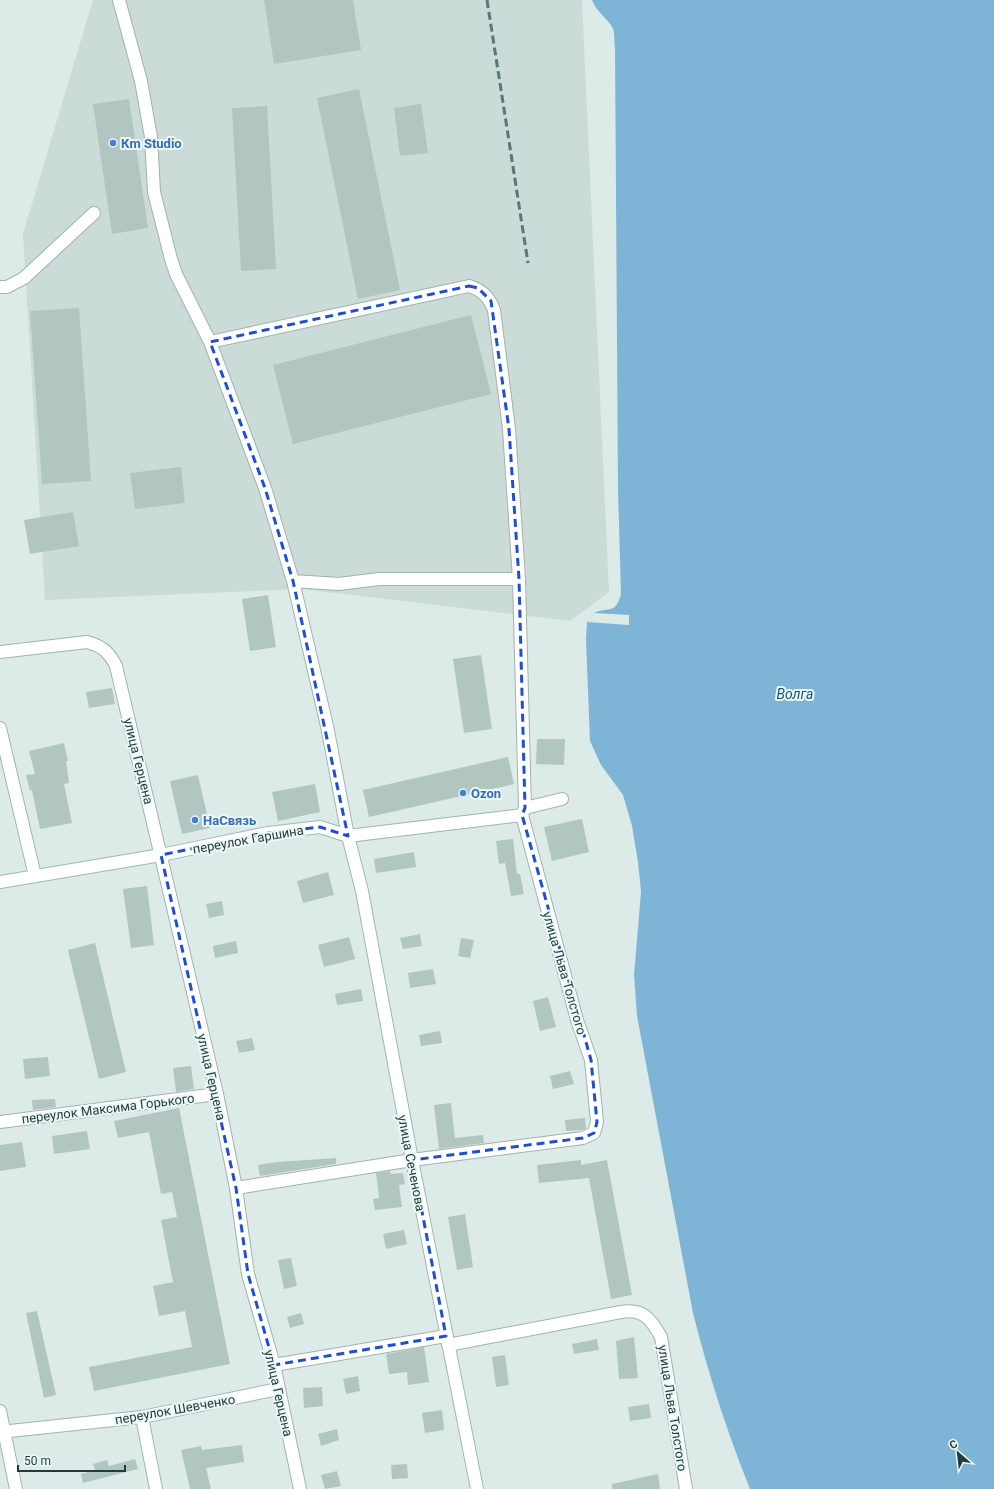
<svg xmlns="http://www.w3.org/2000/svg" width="994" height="1489" font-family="Roboto,sans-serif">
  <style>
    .built { fill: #cbdbd7 }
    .water { fill: #7eb5d7 }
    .pier { fill: #ddebe8 }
    .building { fill: #b2c6c1 }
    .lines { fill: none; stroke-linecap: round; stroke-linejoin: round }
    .minor-casing { stroke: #a0b3b0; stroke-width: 14 }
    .secondary-casing { stroke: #9bb8b4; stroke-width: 14 }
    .minor { stroke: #fff; stroke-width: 12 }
    .secondary { stroke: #fff; stroke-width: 12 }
    .rail { stroke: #577876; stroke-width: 3; stroke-dasharray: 8 4; stroke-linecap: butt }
    .marked { fill: none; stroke: #1d4ed8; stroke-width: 3; stroke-dasharray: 8 5; stroke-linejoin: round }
    .shop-dot { fill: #3f7fe0; stroke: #edf7f5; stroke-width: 1.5 }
    .labels { text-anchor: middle; stroke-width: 4; stroke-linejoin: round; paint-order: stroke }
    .shop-label { font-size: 13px; font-weight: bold; fill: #366cbe; stroke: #edf7f5; text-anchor: start }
    .street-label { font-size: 13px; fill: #1d3c3a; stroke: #edf7f5 }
    .water-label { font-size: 14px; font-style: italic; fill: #12537d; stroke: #edf7f5 }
  </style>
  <rect width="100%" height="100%" fill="#ddebe8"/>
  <path class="built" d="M93 0H582L609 592 570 621 302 589 45 600 23 234Z"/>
  <path class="water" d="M592 0H994V1489H750C727 1432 708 1373 693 1313L637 1016 634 975 641 892 638 862 632 826 623 795 601 765 590 741 586 639 587 622 594 613C610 606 615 615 621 594L618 489 615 48C614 42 615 34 613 29 608 18 596 12 592 0Z"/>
  <path class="pier" d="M594 613 629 615V625L587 622Z"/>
  <path class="building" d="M264 0H353L361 50 274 64Z
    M359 89 400 290 358 299 317 98Z
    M129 99 148 228 112 234 93 104Z
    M421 104 428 153 400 156 394 108Z
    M267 106 276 269 241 271 232 108Z
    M79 308 91 481 42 484 30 311Z
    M471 315 491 394 293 444 273 365Z
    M181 467 185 503 135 509 130 473Z
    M73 512 79 546 30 554 24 520Z
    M268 595 276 647 250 651 242 599Z
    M481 655 492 729 464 733 453 659Z
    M112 688 115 704 89 708 86 692Z
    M537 739H565L564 765 536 764Z
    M64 743 68 761H66L69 783 64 784 72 823 40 829 32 790 30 791 26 775 35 774 29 751Z
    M508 757 514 784 369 817 363 790Z
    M198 775 210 828 182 834 170 781Z
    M315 784 320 812 278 821 272 792Z
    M582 819 589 852 552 861 544 827Z
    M513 839 517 874H520L524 894 511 896 505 863 499 864 496 841Z
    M414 852 416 867 376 873 374 859Z
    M328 872 334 895 303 903 297 881Z
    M147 886 154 945 131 948 123 889Z
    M222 901 224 915 209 918 206 904Z
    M420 934 422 946 403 949 400 938Z
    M349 937 355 959 324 967 318 945Z
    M461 938 474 940 470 958 458 956Z
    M236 941 238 953 215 958 213 946Z
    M95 943 126 1072 99 1079 68 950Z
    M433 969 436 984 410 988 408 973Z
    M361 989 363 1001 337 1005 335 994Z
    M548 997 556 1027 540 1031 533 1001Z
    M440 1031 442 1043 421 1046 419 1035Z
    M252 1038 255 1050 239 1053 236 1041Z
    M48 1057 50 1076 25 1079 23 1059Z
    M191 1066 194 1089 176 1092 173 1068Z
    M570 1071 574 1084 553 1089 550 1076Z
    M55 1099 56 1107 33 1110 32 1100Z
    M451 1103 455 1138 483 1135 484 1143 439 1149 434 1105Z
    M179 1108 230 1364 94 1391 89 1367 192 1347 185 1311 159 1316 153 1286 173 1282 161 1220 177 1217 172 1192 161 1194 149 1132 118 1138 114 1121Z
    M585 1118 586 1129 582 1130 566 1131 565 1120Z
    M87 1131 90 1149 54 1154 52 1136Z
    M22 1142 26 1167 0 1171V1145Z
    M336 1158V1164L260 1176 258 1165 277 1162Z
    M581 1160V1165L607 1160 632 1295 611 1299 589 1178 539 1183 537 1165Z
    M390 1171 391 1174 403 1173 405 1184 399 1185 402 1207 375 1210 373 1199 379 1198 376 1173Z
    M465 1214 473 1267 457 1270 448 1217Z
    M404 1230 407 1244 386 1249 383 1234Z
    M291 1258 297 1286 284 1289 278 1260Z
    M37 1311 56 1395 44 1398 26 1313Z
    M301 1313 304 1324 290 1328 287 1317Z
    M634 1337 638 1378 619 1379 616 1341Z
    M597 1339 599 1350 574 1354 572 1344Z
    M424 1347 429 1382 408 1385 407 1372 389 1374 386 1354Z
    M505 1355 509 1385 496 1387 492 1357Z
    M358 1376 360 1391 346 1394 343 1379Z
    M322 1387 323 1406 304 1408 303 1388Z
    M649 1404 651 1418 630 1421 628 1407Z
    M442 1410 444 1430 425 1433 422 1413Z
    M337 1429 339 1440 321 1446 318 1434Z
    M242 1445 244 1462 206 1468 211 1489H190L181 1450 201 1446 202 1450Z
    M135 1459 138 1469 83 1483 81 1474 95 1470 93 1464 107 1460 109 1466Z
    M407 1464 408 1478 392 1479 391 1465Z
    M337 1471 341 1486 325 1489 321 1475Z
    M658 1474 660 1489H612V1484Z"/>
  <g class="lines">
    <defs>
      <path id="minor" d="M119 0 141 81 151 137 154 192 171 259 176 274 210 342 265 488 293 581 327 726 348 836 522 815 525 808 562 799
        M0 287H7L24 278 94 213
        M210 342 469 286C482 290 489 297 494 310L509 429 519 579 525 808
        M293 581 339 584 379 579H519
        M0 652 87 642C102 646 109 652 116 666L217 1094 236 1188 248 1274 274 1365 300 1489
        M0 728 35 876
        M0 1122 217 1094
        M236 1188 412 1160 583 1138 594 1133 597 1122 591 1060 577 1020 522 815
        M448 1345 621 1312C643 1308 651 1319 661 1337L686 1489
        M274 1365 446 1336
        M142 1417 156 1489
        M0 1432 142 1417 278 1389"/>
      <path id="secondary" d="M0 882 161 855 268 833 320 827 348 836 362 891 412 1160 477 1489
        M0 1411 16 1489"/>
    </defs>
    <use href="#minor" class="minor-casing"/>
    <use href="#secondary" class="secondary-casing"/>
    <use href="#minor" class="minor"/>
    <use href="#secondary" class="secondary"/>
    <path class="rail" d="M487 0 528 263"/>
  </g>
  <path class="marked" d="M469 286 478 288 491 301 509 429 519 579 525 808 522 815 591 1060 597 1122 594 1133 583 1138 412 1160 446 1336 274 1365 248 1274 236 1188 161 855 268 833 320 827 348 836 293 581 265 488 210 342Z"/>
  <g class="shop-dot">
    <circle cx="113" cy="143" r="4"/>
    <circle cx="463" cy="793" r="4"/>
    <circle cx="195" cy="820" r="4"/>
  </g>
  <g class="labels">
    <g class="shop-label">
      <text x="121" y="148">Кm Studio</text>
      <text x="471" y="798">Ozon</text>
      <text x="203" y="825">НаСвязь</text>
    </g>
    <g class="street-label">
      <text transform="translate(139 761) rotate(76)" y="5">улица Герцена</text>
      <text transform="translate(248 839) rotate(-10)" y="5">переулок Гаршина</text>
      <text transform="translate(565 973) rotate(74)" y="5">улица Льва Толстого</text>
      <text transform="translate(212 1077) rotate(77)" y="5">улица Герцена</text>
      <text transform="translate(108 1108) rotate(-7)" y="5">переулок Максима Горького</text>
      <text transform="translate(412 1163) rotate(79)" y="5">улица Сеченова</text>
      <text transform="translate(279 1393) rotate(77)" y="5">улица Герцена</text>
      <text transform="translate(673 1408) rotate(81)" y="5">улица Льва Толстого</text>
      <text transform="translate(175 1409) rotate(-10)" y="5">переулок Шевченко</text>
    </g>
    <g class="water-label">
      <text x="795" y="699">Волга</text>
    </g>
  </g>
  <g transform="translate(958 1453) rotate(332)" stroke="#edf7f5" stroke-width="3" paint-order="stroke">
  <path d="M0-3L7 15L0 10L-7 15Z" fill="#1d3c3a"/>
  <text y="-6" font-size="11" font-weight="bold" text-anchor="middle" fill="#1d3c3a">С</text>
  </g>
  <path d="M18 1465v6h107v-6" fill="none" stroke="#1d3c3a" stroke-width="2"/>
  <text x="24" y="1465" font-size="12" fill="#1d3c3a" stroke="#edf7f5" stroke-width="3" paint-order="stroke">50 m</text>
</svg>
